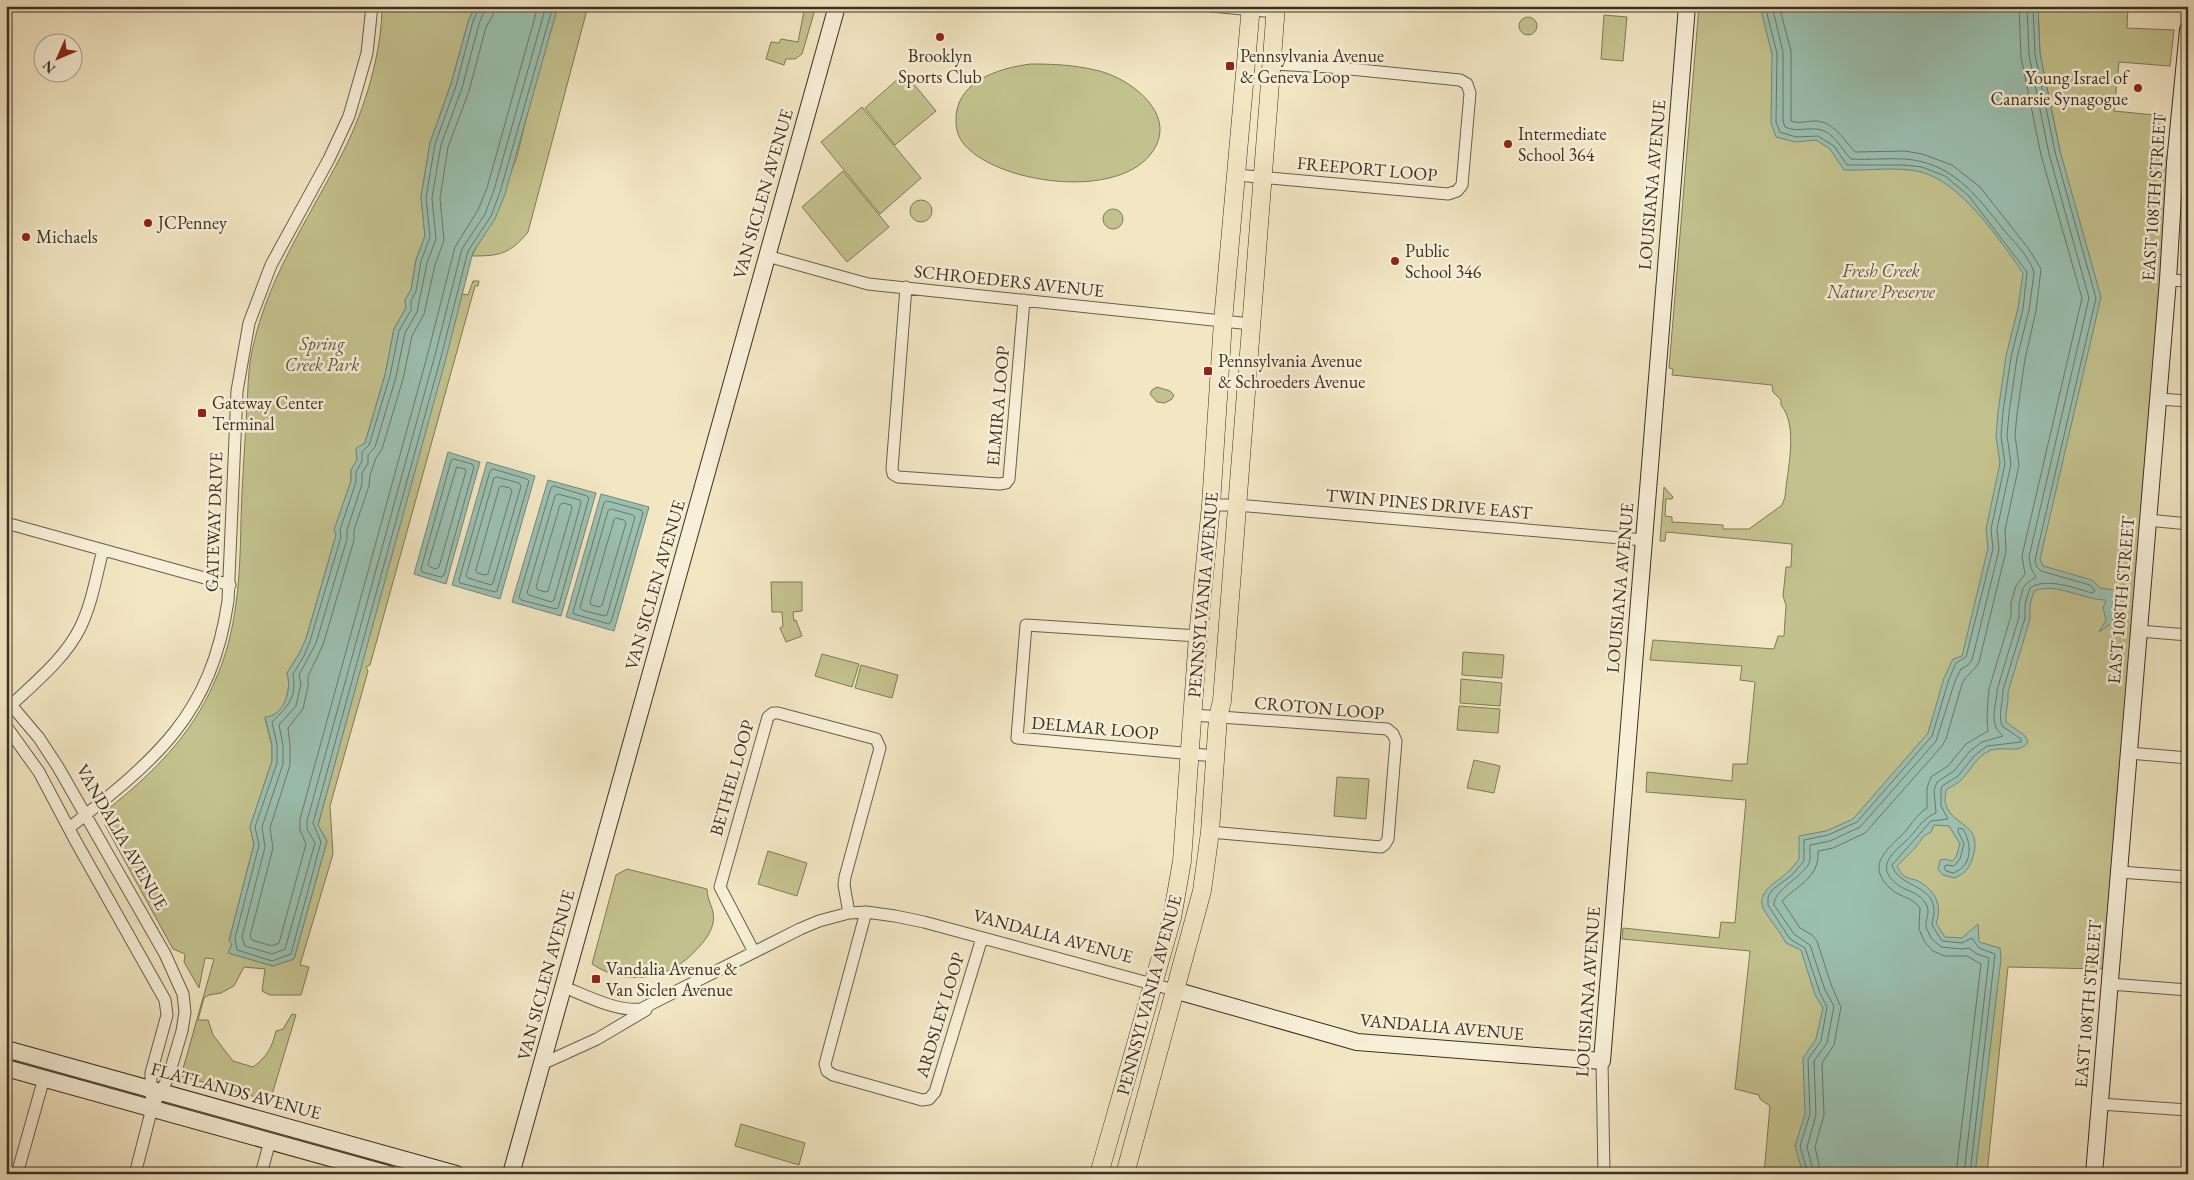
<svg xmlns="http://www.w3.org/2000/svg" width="2194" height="1180" font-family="'EB Garamond',serif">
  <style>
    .green { fill: #c3c28e; stroke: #807959 }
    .water { fill: #9bc0b1; stroke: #758679 }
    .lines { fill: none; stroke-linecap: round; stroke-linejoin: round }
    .shore { stroke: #6c786a; stroke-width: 1 }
    .street-casing { stroke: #6a5e4c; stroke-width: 13 }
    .secondary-casing { stroke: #3c3024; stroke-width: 18 }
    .primary-casing { stroke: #3c3024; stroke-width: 19 }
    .street { stroke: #f7efd8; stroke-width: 11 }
    .secondary { stroke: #f7efd8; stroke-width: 16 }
    .primary { stroke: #f2e6c3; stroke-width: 18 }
    .poi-dot { fill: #8f2418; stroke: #f7efd8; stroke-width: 2 }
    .labels { text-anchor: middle; stroke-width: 5; stroke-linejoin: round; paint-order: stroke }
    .poi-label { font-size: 18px; fill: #3c3024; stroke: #f7efd8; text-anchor: start }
    .street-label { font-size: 18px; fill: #3c3024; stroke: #f7efd8 }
    .park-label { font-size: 18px; font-style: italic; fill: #5e543e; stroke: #f7efd8 }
  </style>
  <rect width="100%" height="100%" fill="#f2e6c3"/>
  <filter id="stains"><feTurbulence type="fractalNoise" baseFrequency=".004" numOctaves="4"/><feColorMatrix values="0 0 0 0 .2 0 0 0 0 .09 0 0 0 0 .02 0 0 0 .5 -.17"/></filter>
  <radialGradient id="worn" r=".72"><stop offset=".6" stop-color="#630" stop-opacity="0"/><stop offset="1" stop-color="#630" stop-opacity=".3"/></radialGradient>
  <path class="green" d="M382 6H476L469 19 451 84 430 143 421 197 425 236 416 260 411 290 405 300 406 308 394 329 385 375 365 443 356 449 357 460 351 470V481L335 530 336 535 306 639 299 654 287 673C292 690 285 715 265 718L272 746V761L250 827 254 844 229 941 232 943 229 953 273 966 294 959 327 841 318 825 462 294 468 295 473 281H479L478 286H475L370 665 366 667 368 671 330 806 333 854 300 965 309 967 301 995H270L262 991 265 969 244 967 234 986 221 993 209 995 204 998 198 1020H208L213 1035 233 1061 253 1067C267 1057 272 1047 276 1031L283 1029 292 1014 296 1015 270 1101 181 1076 214 959 205 958 199 988 184 962 185 954 173 949 105 825 107 816 110 813 108 809C152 774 191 736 214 683 238 632 240 575 241 520 242 482 245 444 247 406 248 391 248 376 250 362 263 283 309 219 344 150 365 109 382 52 382 6Z
    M558 6H588L528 232C510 254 500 256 472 256L516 160 534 87Z
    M805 6H816L802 54 795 59H786L784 65 766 59 771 42 779 43 781 39 798 42Z
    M1699 6H1775L1916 159 1969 196 2025 272 2008 466 1967 661 1933 738 1810 957 1827 1007 1813 1174H1764L1770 1106 1760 1099 1759 1095 1735 1089 1750 951 1622 939 1623 928 1719 938 1721 922 1735 923 1746 800 1646 792 1647 772 1732 781 1733 764H1747L1755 682 1740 680 1742 666 1650 660 1653 640 1774 649 1778 636H1784L1786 605 1783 596 1786 567H1791L1792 544 1666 532 1665 541H1660L1664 487 1673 497 1672 499H1666L1665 516 1672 517V522L1723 525V529H1749L1782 505 1785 497C1787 470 1799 427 1781 405V400L1773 392 1772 385 1672 375 1673 369 1669 368Z
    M2038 6H2128L2127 28 2174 30 2170 66 2119 62 2114 111 2164 116 2161 154H2165V157L2169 158 2111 968H2102L2101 969 2008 967 1987 1174H1959L1943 940 1892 871 1942 787 1991 718 2060 151 2040 54Z
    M1604 15 1627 17 1623 61 1601 59Z
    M1519 26a9 9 0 1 1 18 0a9 9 0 1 1-18 0Z
    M1031 64C1053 64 1074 65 1095 70 1130 77 1182 116 1150 155 1115 198 1009 184 971 151 962 144 956 134 956 122 954 82 998 68 1031 64Z
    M908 77 936 111 895 145 865 108 899 78Z
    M862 107 921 178 880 214 821 142Z
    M843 171 889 227 847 262 802 207Z
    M910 211a11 11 0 1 1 22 0a11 11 0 1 1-22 0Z
    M1103 219a10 10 0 1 1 20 0a10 10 0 1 1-20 0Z
    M1157 387 1170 391 1174 395 1172 399 1165 403 1157 402 1150 394 1152 390Z
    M771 582H802V611L793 612 794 621 796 620 802 636 786 642 780 628 783 626 782 612H772Z
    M1463 652 1504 655 1502 678 1462 675Z
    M822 654 859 664 852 687 815 676Z
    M861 665 898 675 892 698 855 688Z
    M1461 679 1502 683 1500 706 1460 703Z
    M1459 706 1500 709 1498 733 1457 730Z
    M1474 760 1500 766 1494 793 1467 788Z
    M1337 777 1369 779 1366 819 1334 816Z
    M768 851 807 863 797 896 758 884Z
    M627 869 707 889C707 902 716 910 713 923 711 933 704 942 697 949 670 980 626 987 592 964L616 875Z
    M741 1124 805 1143 799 1165 735 1146Z"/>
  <path class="water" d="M476 6H558L505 194 495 219 473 252 446 358 318 825 327 841 294 959 273 966 228 953 232 944 229 941 254 844 250 827 272 761V745L265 717C285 716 292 689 287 673L299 654 306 639 336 535 334 530 351 481V470L357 460 356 448 365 443 385 375 394 329 406 308 405 300 411 290 416 260 425 236 421 197 430 143 451 84 469 19Z
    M1760 6H2038L2040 54 2060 151 2101 297 2040 559 2043 566 2092 580 2100 588 2115 590 2112 606 2114 613 2112 623 2099 632 2106 620 2103 608 2106 600C2084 600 2056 582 2034 591L2030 605V619L2008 692C2009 703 2005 712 2006 722L2025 736 2028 742C2020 755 2001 745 1989 751 1976 757 1971 770 1962 779 1958 784 1951 786 1946 790 1946 794 1944 801 1946 805 1953 827 1985 823 1972 860 1969 869 1963 875 1954 878L1943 875 1938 869 1940 860 1945 859 1952 861 1956 857 1960 844 1949 826 1934 825 1931 832 1924 836 1915 848 1897 866C1899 869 1901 874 1904 876 1908 879 1915 879 1920 882 1935 891 1943 906 1936 923L1945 937 1962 938 1978 924 1979 942 2000 948 2001 959 1975 1174H1803L1795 1146 1805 1114 1803 1058 1816 1039 1823 1008 1815 995 1801 950 1786 943C1780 931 1771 922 1764 910 1754 892 1779 881 1789 871 1793 867 1796 863 1799 859V836L1826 831 1853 819 1928 733 1944 678 1953 659 1962 656 1988 548 1986 529 2000 463 1996 436 1998 412 2006 356 2018 308 2023 273C1999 239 1962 183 1921 172 1897 166 1868 171 1844 170L1830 149 1816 140 1795 142 1776 137 1771 123 1772 54Z
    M448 452 480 462 446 584 414 574Z
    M487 462 535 476 500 599 452 585Z
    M548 480 596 493 561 616 512 602Z
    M601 494 649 507 614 631 566 617Z"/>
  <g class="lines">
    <path class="shore" d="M480 6 473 21 456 86 435 144 426 198 430 237 421 261 416 291 411 301V310L399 331 390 376 369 445 362 452V461L356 472V482L340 530 341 537 310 641 304 656 293 674C297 698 288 706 272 722L277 745V763L255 827 259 845 235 938 237 950 272 961 291 954 321 842 313 823 441 357 468 251 491 216 500 192 553 6
      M486 6 479 24 462 88 441 145 432 198 436 239 427 263 417 312 405 333 396 377 375 447 368 455V463L362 473V484L347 530V539L316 643 299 675 301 684 296 706 279 725 283 745V764L262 827 265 847 242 937 245 946 272 954 285 949 315 843 307 829V821L435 355 462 249 485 214 494 190 546 6
      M494 6 493 15 486 27 469 91 448 147 440 198 444 240 435 265 424 314 412 336 403 379 382 449 376 458 370 475 369 486 354 530V540L323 645 308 676V686L303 709 288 728 290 745V765L270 828 273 848 250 936 252 940 272 946 279 943 306 844 300 830V819L428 353 455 247 478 210 487 188 538 6
      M1765 6 1777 53 1776 122 1780 132 1796 137 1818 136 1834 146 1847 165H1904L1922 167 1945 176 1969 196 2027 272 2023 309 2011 357 2003 412 2001 436 2005 464 1991 529 1993 549 1966 657 1956 663 1949 679 1932 736 1857 822 1828 835 1804 840V861L1792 875 1772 890 1768 897V905L1790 939 1805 948 1820 993 1827 1007 1821 1041 1808 1059 1810 1114 1800 1146 1808 1174
      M1772 6 1783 52V121L1785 127C1796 132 1804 128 1816 129 1833 130 1841 149 1851 159 1869 160 1887 158 1904 159 1952 162 1976 195 2003 229 2013 241 2031 258 2034 273L2029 310 2017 358 2009 413 2007 435 2011 464 1997 529 1999 550 1972 660 1968 665 1961 669 1955 681 1936 741 1860 827 1830 841 1810 845C1809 852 1812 859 1808 865 1800 878 1773 891 1774 905L1794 934 1810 945 1825 990 1834 1006 1827 1043 1814 1061 1816 1115 1807 1147 1814 1174
      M1779 6 1791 51V121C1799 124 1806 121 1815 121 1833 121 1844 140 1855 152L1905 151 1922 154 1952 165 1980 187 2028 248 2041 269 2036 311 2025 359 2017 414 2015 435 2019 465 2005 530 2006 551 1979 662C1974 672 1966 674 1962 684L1946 739 1942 746 1865 833 1833 848 1818 851C1818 855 1818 859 1817 863 1813 880 1793 889 1782 901L1800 928 1812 935 1817 941 1832 987 1841 1007 1834 1045 1822 1063 1824 1115 1815 1147 1821 1174
      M454 459 472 464 474 467 444 575 441 577 422 572 421 569 451 461Z
      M457 467 465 469 466 471 439 567 436 569 430 567 428 565Z
      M493 469 527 479 529 481 497 591 495 592 460 583 459 580 490 471Z
      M497 477 519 483 521 486 493 583 491 585 468 578 466 576 494 478Z
      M502 486 510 488 512 491 488 574 485 575 477 573 476 570 499 488Z
      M554 486 587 496 589 498 558 608 556 609 521 600 519 597 551 488Z
      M558 494 580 500 581 503 554 600 551 602 529 595 527 593 555 496Z
      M607 501 641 510 643 513 611 622 609 624 574 614 573 612 604 503Z
      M563 503 571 505 572 508 548 591 546 592 538 590 536 587 560 505Z
      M611 509 633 515 635 517 607 615 604 616 582 610 580 607 608 511Z
      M616 518 624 520 626 523 602 605 599 607 591 605 590 602 614 520Z
      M1959 828 1963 829C1972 844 1973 866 1953 873L1946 871 1944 867 1946 865 1954 866 1960 859 1964 844 1958 831Z
      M1956 1174 1981 964 1967 956H1944L1933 951 1924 941 1919 929 1920 908C1911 896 1901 898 1891 889 1867 867 1883 853 1901 836 1910 827 1916 815 1927 808V788L1931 777 1948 766 1966 744 1988 731C1986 716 1988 703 1989 689L2011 616V603L2016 586 2025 574 2022 556 2082 298 2041 155 2021 57 2019 6
      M1964 1174 1989 958 1977 954 1969 948 1962 949 1941 947 1931 938 1926 927C1925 919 1931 912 1926 904 1919 892 1908 892 1898 885 1875 868 1891 854 1906 841 1916 832 1922 818 1936 813L1934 790 1937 782 1954 771 1970 751 1982 742 2003 736C2001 733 1997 731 1996 727 1991 716 1997 701 1997 690L2019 617V604L2023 588 2027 583 2036 577 2031 568 2029 557 2089 298 2049 154 2029 55 2027 6
      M1970 1174 1995 954 1979 948 1972 938 1962 943 1942 941 1932 925C1932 919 1935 915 1934 909 1932 884 1898 887 1892 865L1931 821 1948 819 1941 806V790L1942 786 1958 776 1974 756 1987 746 2021 742V739L2002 726C1998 714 2003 702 2003 690L2025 618V604L2030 588C2045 577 2075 588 2092 593L2095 591 2090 585 2041 571 2037 567 2035 560 2096 298 2055 152 2035 54 2033 6"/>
    <defs>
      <path id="street" d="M1211 6 1276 12
        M1237 175 1448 194 1457 191 1462 185 1470 93 1467 84 1460 80 1330 67 1272 64
        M767 256 868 284 1251 324
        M2168 280 2188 281
        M906 287 892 469 893 474 898 477 999 484 1006 483 1009 479 1024 300
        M2158 399 2188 401
        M1211 505H1236L1644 540
        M2148 520 2188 524
        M6 523 230 585
        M2139 631 2188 635
        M1198 636 1026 625 1017 738 1215 756
        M6 699 39 738 58 767 165 954 183 994 185 1012 182 1031 168 1078 152 1108 135 1174
        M7 709C33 684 64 660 80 628 92 604 96 576 103 550
        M1193 715 1387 729 1393 734 1396 741 1388 839 1385 844 1381 847 1210 832
        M6 726 39 772 75 840 165 1000 167 1015 151 1073V1096
        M2129 753 2188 758
        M69 828C156 759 211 716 228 601L237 391 249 323 271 265 329 159 349 116 367 53 372 6
        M2120 872 2188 877
        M866 912 825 1064 827 1071 833 1075 922 1100 929 1099 935 1092 982 938
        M754 952 720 887 768 717 773 713H778L876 739 880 748 845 877 844 885 849 913
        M2110 984 2188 990
        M564 987C587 996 617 1012 641 1009L800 929 819 921 849 913 866 912 895 916 924 922 1174 990
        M1602 1061 1604 1174
        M542 1064 597 1039 646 1010
        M2100 1104 2188 1110
        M17 1174 44 1078
        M261 1174 270 1141"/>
      <path id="secondary" d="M1174 990 1357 1042 1602 1061 1687 6
        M6 1049 456 1174
        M6 1068 388 1174
        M511 1174 837 6
        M2094 1174 2168 280 2175 163 2188 30"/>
      <path id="primary" d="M1099 1174 1172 918 1182 861 1198 636 1211 505 1223 321 1251 6
        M1125 1174 1202 891 1210 832 1218 717 1222 701 1276 6"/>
    </defs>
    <use href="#street" class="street-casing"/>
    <use href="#secondary" class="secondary-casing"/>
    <use href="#primary" class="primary-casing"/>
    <use href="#street" class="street"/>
    <use href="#secondary" class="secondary"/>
    <use href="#primary" class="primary"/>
  </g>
  <g class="poi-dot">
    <circle cx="940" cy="37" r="5"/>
    <rect x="1225" y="61" width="10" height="10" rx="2.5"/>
    <circle cx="2138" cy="88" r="5"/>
    <circle cx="1508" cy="144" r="5"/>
    <circle cx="148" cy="223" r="5"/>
    <circle cx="26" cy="237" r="5"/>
    <circle cx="1395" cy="261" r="5"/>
    <rect x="1203" y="366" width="10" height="10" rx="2.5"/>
    <rect x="197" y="408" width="10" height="10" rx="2.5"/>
    <rect x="591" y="974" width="10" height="10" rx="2.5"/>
  </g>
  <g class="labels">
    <g class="poi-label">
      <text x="940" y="62" text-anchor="middle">Brooklyn<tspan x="940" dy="21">Sports Club</tspan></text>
      <text x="1240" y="62">Pennsylvania Avenue<tspan x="1240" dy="21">&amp; Geneva Loop</tspan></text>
      <text x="2128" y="84" text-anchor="end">Young Israel of<tspan x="2128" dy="21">Canarsie Synagogue</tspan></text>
      <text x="1518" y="140">Intermediate<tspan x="1518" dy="21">School 364</tspan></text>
      <text x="158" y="229">JCPenney</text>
      <text x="36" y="243">Michaels</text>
      <text x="1405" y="257">Public<tspan x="1405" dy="21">School 346</tspan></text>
      <text x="1218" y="367">Pennsylvania Avenue<tspan x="1218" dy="21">&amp; Schroeders Avenue</tspan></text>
      <text x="212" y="409">Gateway Center<tspan x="212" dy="21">Terminal</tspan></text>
      <text x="606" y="975">Vandalia Avenue &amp;<tspan x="606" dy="21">Van Siclen Avenue</tspan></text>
    </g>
    <g class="street-label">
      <text transform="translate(1367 169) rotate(5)" y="6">FREEPORT LOOP</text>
      <text transform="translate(1652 185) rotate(-85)" y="6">LOUISIANA AVENUE</text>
      <text transform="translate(763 194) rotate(-74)" y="6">VAN SICLEN AVENUE</text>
      <text transform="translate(2154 197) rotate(-86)" y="6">EAST 108TH STREET</text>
      <text transform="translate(1009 281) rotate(6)" y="6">SCHROEDERS AVENUE</text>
      <text transform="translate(998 406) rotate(-85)" y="6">ELMIRA LOOP</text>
      <text transform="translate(1429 504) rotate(5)" y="6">TWIN PINES DRIVE EAST</text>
      <text transform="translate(214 522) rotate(-88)" y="6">GATEWAY DRIVE</text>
      <text transform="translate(655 585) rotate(-74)" y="6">VAN SICLEN AVENUE</text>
      <text transform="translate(1620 588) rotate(-85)" y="6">LOUISIANA AVENUE</text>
      <text transform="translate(1203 595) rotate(-85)" y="6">PENNSYLVANIA AVENUE</text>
      <text transform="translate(2121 600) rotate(-85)" y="6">EAST 108TH STREET</text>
      <text transform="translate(1319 708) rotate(5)" y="6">CROTON LOOP</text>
      <text transform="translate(1095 728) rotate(5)" y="6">DELMAR LOOP</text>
      <text transform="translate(732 778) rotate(-74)" y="6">BETHEL LOOP</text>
      <text transform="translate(122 837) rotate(60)" y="6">VANDALIA AVENUE</text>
      <text transform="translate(1053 936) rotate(15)" y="6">VANDALIA AVENUE</text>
      <text transform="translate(546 975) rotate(-75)" y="6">VAN SICLEN AVENUE</text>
      <text transform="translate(1588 992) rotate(-86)" y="6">LOUISIANA AVENUE</text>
      <text transform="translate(1149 995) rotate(-75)" y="6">PENNSYLVANIA AVENUE</text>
      <text transform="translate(2088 1004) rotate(-85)" y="6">EAST 108TH STREET</text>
      <text transform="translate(940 1015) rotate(-73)" y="6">ARDSLEY LOOP</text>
      <text transform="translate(1442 1027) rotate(5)" y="6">VANDALIA AVENUE</text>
      <text transform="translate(236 1091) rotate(15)" y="6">FLATLANDS AVENUE</text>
    </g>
    <g class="park-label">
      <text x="1881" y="277">Fresh Creek<tspan x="1881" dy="21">Nature Preserve</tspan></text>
      <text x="322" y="350">Spring<tspan x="322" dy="21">Creek Park</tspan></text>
    </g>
  </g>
  <rect width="2194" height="1180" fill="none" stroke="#f2e6c3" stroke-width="25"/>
  <rect x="8" y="8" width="2179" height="1165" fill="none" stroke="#3c3024" stroke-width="2.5"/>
  <rect x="12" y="12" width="2169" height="1155" fill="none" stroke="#3c3024"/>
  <g transform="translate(58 58) rotate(225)"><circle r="24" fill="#f7efd8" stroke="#aca390"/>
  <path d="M0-4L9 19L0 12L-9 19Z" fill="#8f2418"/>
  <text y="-8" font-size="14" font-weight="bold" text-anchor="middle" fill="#3c3024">N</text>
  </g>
  <rect width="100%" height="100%" filter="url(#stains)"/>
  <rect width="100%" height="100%" fill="url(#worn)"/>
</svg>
